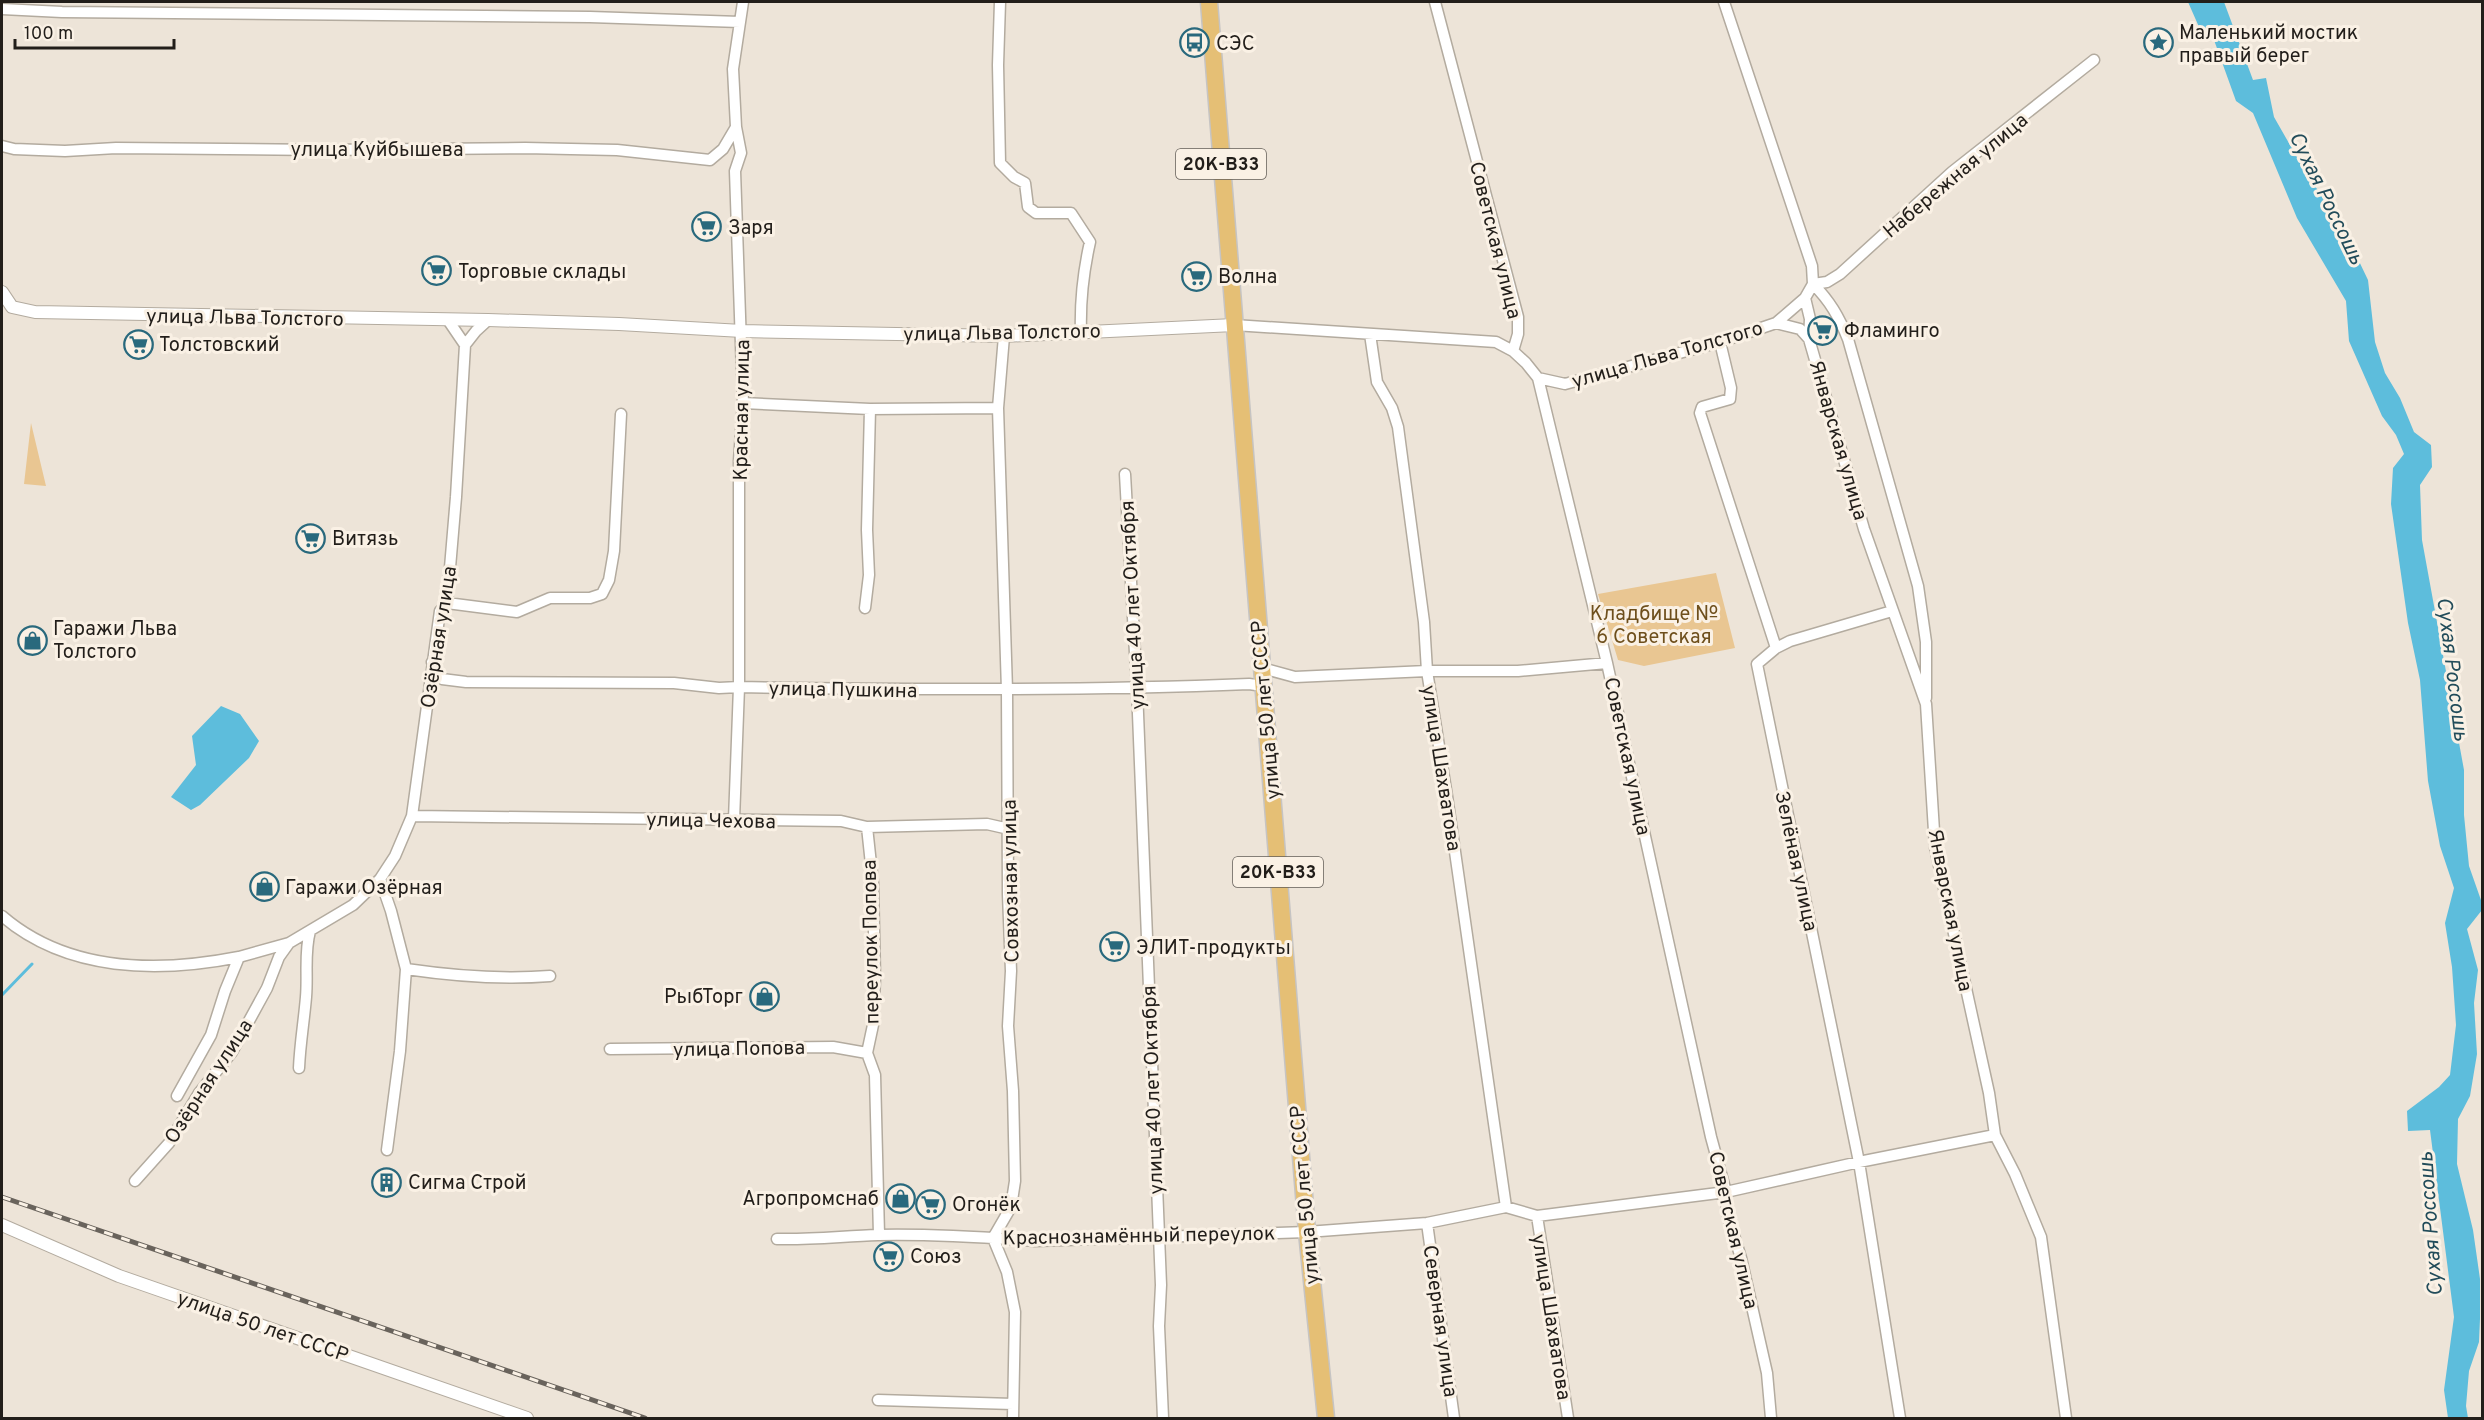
<svg xmlns="http://www.w3.org/2000/svg" width="2484" height="1420" font-family="Overpass,sans-serif">
  <style>
    .green { fill: #e9c692 }
    .water { fill: #5dbddc }
    .lines { fill: none; stroke-linecap: round; stroke-linejoin: round }
    .stream { stroke: #5dbddc; stroke-width: 3 }
    .minor-casing { stroke: #b3ab9f; stroke-width: 13 }
    .tertiary-casing { stroke: #b3ab9f; stroke-width: 14 }
    .primary-casing { stroke: #c6c4c3; stroke-width: 19 }
    .minor { stroke: #fff; stroke-width: 10 }
    .tertiary { stroke: #fff; stroke-width: 12 }
    .primary { stroke: #e5bf75; stroke-width: 16 }
    .rail-casing { stroke: #69635c; stroke-width: 5 }
    .rail { stroke: #faf1e5; stroke-width: 3; stroke-dasharray: 9; stroke-linecap: butt }
    .labels { text-anchor: middle; stroke-width: 6; stroke-linejoin: round; paint-order: stroke }
    .shield { fill: #faf1e5; stroke: #635d57; stroke-width: 1.5 }
    .shield-label { font-size: 18px; font-weight: bold; fill: #221e1a }
    .poi-label { font-size: 20px; fill: #221e1a; stroke: #faf1e5; text-anchor: start }
    .street-label { font-size: 20px; fill: #221e1a; stroke: #faf1e5 }
    .park-label { font-size: 20px; fill: #6e4f1c; stroke: #faf1e5 }
    .water-label { font-size: 21px; font-style: italic; fill: #224c5a; stroke: #faf1e5 }
  </style>
  <rect width="100%" height="100%" fill="#ede4d8"/>
  <path class="green" d="M31 423 46 486 24 484Z
    M1716 573 1735 648 1644 666 1618 660 1598 594Z"/>
  <path class="water" d="M2188 2H2224L2253 80 2266 78 2274 117 2302 166 2345 232 2368 280 2375 342 2385 373 2400 398 2414 432 2431 445 2432 467 2420 485 2422 540 2464 770V815L2469 866 2482 903V910L2467 929 2478 970 2474 1003 2477 1054 2470 1096 2458 1119 2457 1164 2473 1230 2480 1279V1319L2479 1342 2469 1371 2466 1406 2468 1418H2448L2444 1390 2454 1317 2430 1130 2408 1131 2407 1111 2439 1087 2450 1075 2456 1025 2452 967 2445 923 2454 888 2440 846 2428 781 2420 680 2408 623 2391 504 2393 468 2404 454 2396 435 2382 416 2349 341 2346 301 2297 218 2253 113 2236 101 2214 40 2203 36Z
    M221 706 240 714 259 741 249 758 200 805 191 810 171 797 196 765 192 736Z"/>
  <g class="lines">
    <path class="stream" d="M2 995 32 964"/>
    <defs>
      <path id="minor" d="M1000 2 998 65 1000 163 1014 177 1025 183 1028 207 1036 213H1071L1090 242C1083 273 1080 301 1081 332
        M1435 2 1518 317V334L1513 351 1526 363 1538 378 1607 663 1711 1137 1726 1192 1727 1213 1741 1258 1767 1373 1771 1418
        M1724 2 1812 266 1813 284
        M2 9 62 12 590 17 740 22
        M2 146 14 149 65 151 116 148 321 150 525 148 617 150 710 160 723 149 736 127
        M1813 284C1830 301 1839 317 1848 339L1918 586 1926 642V698
        M1813 284 1827 282 1840 274 1952 172 2094 60
        M1805 298 1810 319 1809 339 1864 529 1926 704 1935 847 1989 1093 1995 1135 2015 1174 2041 1237 2066 1418
        M1776 323 1800 329 1809 339
        M1234 325 1496 342 1513 351
        M1370 334 1377 382 1392 408 1398 427 1424 622 1427 671 1447 796 1506 1207
        M1004 336 998 408 1007 690 1008 894 1011 971 1008 1026 1013 1091 1015 1181 1011 1207 993 1238 1007 1272 1015 1312 1013 1418
        M1720 342 1731 388 1730 399 1702 407 1700 413 1776 648 1757 664 1859 1162 1900 1418
        M465 345 476 331 488 320
        M1538 378 1565 384 1720 342 1776 323 1805 298 1813 284
        M743 403 870 409 998 408
        M1125 474 1137 689 1161 1285 1159 1326 1163 1418
        M447 603 517 612 550 598H590L602 594 609 580 614 551 621 414
        M865 608 869 575 867 530 870 409
        M1776 648 1790 641 1892 611
        M432 662 442 679 466 682 674 683 719 688 739 687C909 690 1079 691 1249 684L1263 686
        M1262 668 1295 677 1427 671H1518L1607 663
        M412 816 841 821 867 827 987 824 1009 829
        M734 820 739 687V461L743 403 735 171 741 153 736 127 733 69 743 2
        M867 827 873 883 875 978 873 1025 867 1053 875 1075 879 1235
        M380 879 391 911 406 969C454 976 501 980 550 976
        M2 916C67 972 158 973 239 957
        M610 1049 833 1047 867 1053
        M299 1068C300 1044 304 1021 306 997 308 974 304 953 310 931
        M177 1096 211 1035 225 991 239 957 289 943 353 905 380 879 395 856 412 816 440 611 447 603 456 497 465 345 448 320
        M387 1150 400 1051 406 969
        M135 1181 169 1143 199 1093 232 1052 267 988 279 957 289 943
        M1537 1216 1568 1418
        M1427 1223 1454 1418
        M777 1239C811 1240 844 1236 878 1235 930 1234 983 1237 1035 1241L1307 1232 1427 1223 1506 1207 1537 1216 1726 1192 1859 1162 1995 1135
        M878 1400 1013 1404"/>
      <path id="tertiary" d="M2 292 12 307 35 312 488 320 619 324 742 331 1004 336 1234 325
        M2 1225 119 1276 527 1418"/>
      <path id="primary" d="M1209 2 1307 1232 1326 1418"/>
    </defs>
    <use href="#minor" class="minor-casing"/>
    <use href="#tertiary" class="tertiary-casing"/>
    <use href="#primary" class="primary-casing"/>
    <use href="#minor" class="minor"/>
    <use href="#tertiary" class="tertiary"/>
    <use href="#primary" class="primary"/>
    <defs>
      <path id="rail" d="M2 1197 645 1418"/>
    </defs>
    <use href="#rail" class="rail-casing"/>
    <use href="#rail" class="rail"/>
  </g>
  <defs>
    <symbol id="bus-ring" viewBox="-11 -11 22 22"><circle r="9.5" fill="#faf1e5" stroke="#29697d" stroke-width="1.5"/><path d="M-5-6H5V4H4V6H2V4H-2V6H-4V4H-5ZM-3.5-4V0h7V-4ZM-3.5 1.2v1.5H-2V1.2ZM2 1.2v1.5H3.5V1.2Z" fill="#29697d"/></symbol>
    <symbol id="sight-ring" viewBox="-11 -11 22 22"><circle r="9.5" fill="#faf1e5" stroke="#29697d" stroke-width="1.5"/><path d="M0-6L1.8-2.2L6-1.7L2.9 1.2L3.7 5.4L0 3.3L-3.7 5.4L-2.9 1.2L-6-1.7L-1.8-2.2Z" fill="#29697d"/></symbol>
    <symbol id="supermarket-ring" viewBox="-11 -11 22 22"><circle r="9.5" fill="#faf1e5" stroke="#29697d" stroke-width="1.5"/><path d="M-6-5.5h2.5l.6 2H6L4.5 2H-2.5L-4.4-4H-6ZM-1.5 3.2a1.3 1.3 0 1 0 .1 0ZM3 3.2a1.3 1.3 0 1 0 .1 0Z" fill="#29697d"/></symbol>
    <symbol id="shop-ring" viewBox="-11 -11 22 22"><circle r="9.5" fill="#faf1e5" stroke="#29697d" stroke-width="1.5"/><path d="M-5-2.5h2.3a2.7 3.5 0 0 1 5.4 0H5L5.5 6h-11ZM-1.5-2.5h3a1.5 2.3 0 0 0-3 0Z" fill="#29697d"/></symbol>
    <symbol id="building-ring" viewBox="-11 -11 22 22"><circle r="9.5" fill="#faf1e5" stroke="#29697d" stroke-width="1.5"/><path d="M-4-6H4V6H1V3H-1V6H-4ZM-2.5-4.3h1.7v1.8h-1.7ZM.8-4.3h1.7v1.8H.8ZM-2.5-1h1.7V.8h-1.7ZM.8-1h1.7V.8H.8Z" fill="#29697d"/></symbol>
  </defs>
  <g fill-rule="evenodd">
    <use href="#bus-ring" x="1178" y="26" width="33" height="33"/>
    <use href="#sight-ring" x="2142" y="26" width="33" height="33"/>
    <use href="#supermarket-ring" x="690" y="210" width="33" height="33"/>
    <use href="#supermarket-ring" x="420" y="254" width="33" height="33"/>
    <use href="#supermarket-ring" x="1180" y="260" width="33" height="33"/>
    <use href="#supermarket-ring" x="1806" y="314" width="33" height="33"/>
    <use href="#supermarket-ring" x="122" y="328" width="33" height="33"/>
    <use href="#supermarket-ring" x="294" y="522" width="33" height="33"/>
    <use href="#shop-ring" x="16" y="624" width="33" height="33"/>
    <use href="#shop-ring" x="248" y="870" width="33" height="33"/>
    <use href="#supermarket-ring" x="1098" y="930" width="33" height="33"/>
    <use href="#shop-ring" x="748" y="980" width="33" height="33"/>
    <use href="#building-ring" x="370" y="1166" width="33" height="33"/>
    <use href="#shop-ring" x="884" y="1182" width="33" height="33"/>
    <use href="#supermarket-ring" x="914" y="1188" width="33" height="33"/>
    <use href="#supermarket-ring" x="872" y="1240" width="33" height="33"/>
  </g>
  <g class="labels">
    <g class="shield">
      <rect x="1176" y="149" width="90" height="30" rx="4.5"/>
      <rect x="1233" y="857" width="90" height="30" rx="4.5"/>
    </g>
    <g class="shield-label">
      <text x="1221" y="170">20К-В33</text>
      <text x="1278" y="878">20К-В33</text>
    </g>
    <g class="poi-label">
      <text x="2179" y="39">Маленький мостик<tspan x="2179" dy="23">правый берег</tspan></text>
      <text x="1216" y="50">СЭС</text>
      <text x="728" y="234">Заря</text>
      <text x="458" y="278">Торговые склады</text>
      <text x="1218" y="283">Волна</text>
      <text x="1844" y="337">Фламинго</text>
      <text x="159" y="351">Толстовский</text>
      <text x="332" y="545">Витязь</text>
      <text x="53" y="635">Гаражи Льва<tspan x="53" dy="23">Толстого</tspan></text>
      <text x="285" y="894">Гаражи Озёрная</text>
      <text x="1136" y="954">ЭЛИТ-продукты</text>
      <text x="743" y="1003" text-anchor="end">РыбТорг</text>
      <text x="408" y="1189">Сигма Строй</text>
      <text x="879" y="1205" text-anchor="end">Агропромснаб</text>
      <text x="952" y="1211">Огонёк</text>
      <text x="910" y="1263">Союз</text>
    </g>
    <g class="street-label">
      <text x="377" y="156">улица Куйбышева</text>
      <text transform="translate(1955 175) rotate(-40)" y="7">Набережная улица</text>
      <text transform="translate(1496 240) rotate(76)" y="7">Советская улица</text>
      <text transform="translate(245 317) rotate(1)" y="7">улица Льва Толстого</text>
      <text transform="translate(1002 332) rotate(-1)" y="7">улица Льва Толстого</text>
      <text transform="translate(1667 354) rotate(-16)" y="7">улица Льва Толстого</text>
      <text transform="translate(741 410) rotate(-89)" y="7">Красная улица</text>
      <text transform="translate(1839 440) rotate(74)" y="7">Январская улица</text>
      <text transform="translate(1132 605) rotate(-93)" y="7">улица 40 лет Октября</text>
      <text transform="translate(438 637) rotate(-81)" y="7">Озёрная улица</text>
      <text transform="translate(843 689) rotate(1)" y="7">улица Пушкина</text>
      <text transform="translate(1265 710) rotate(-95)" y="7">улица 50 лет СССР</text>
      <text transform="translate(1628 756) rotate(78)" y="7">Советская улица</text>
      <text transform="translate(1442 768) rotate(81)" y="7">улица Шахватова</text>
      <text transform="translate(711 820) rotate(1)" y="7">улица Чехова</text>
      <text transform="translate(1797 861) rotate(78)" y="7">Зелёная улица</text>
      <text transform="translate(1010 881) rotate(-91)" y="7">Совхозная улица</text>
      <text transform="translate(1951 910) rotate(79)" y="7">Январская улица</text>
      <text transform="translate(870 942) rotate(-91)" y="7">переулок Попова</text>
      <text transform="translate(739 1048) rotate(-1)" y="7">улица Попова</text>
      <text transform="translate(208 1081) rotate(-57)" y="7">Озёрная улица</text>
      <text transform="translate(1152 1090) rotate(-92)" y="7">улица 40 лет Октября</text>
      <text transform="translate(1304 1195) rotate(-95)" y="7">улица 50 лет СССР</text>
      <text transform="translate(1734 1230) rotate(77)" y="7">Советская улица</text>
      <text transform="translate(1139 1235) rotate(-1)" y="7">Краснознамённый переулок</text>
      <text transform="translate(1552 1317) rotate(81)" y="7">улица Шахватова</text>
      <text transform="translate(1441 1321) rotate(82)" y="7">Северная улица</text>
      <text transform="translate(263 1326) rotate(19)" y="7">улица 50 лет СССР</text>
    </g>
    <g class="park-label">
      <text x="1654" y="620">Кладбище №<tspan x="1654" dy="23">6 Советская</tspan></text>
    </g>
    <g class="water-label">
      <text transform="translate(2327 198) rotate(64)" y="7">Сухая Россошь</text>
      <text transform="translate(2453 669) rotate(83)" y="7">Сухая Россошь</text>
      <text transform="translate(2430 1224) rotate(-94)" y="7">Сухая Россошь</text>
    </g>
  </g>
  <rect width="2484" height="1420" fill="none" stroke="#221e1a" stroke-width="6"/>
  <path d="M15 39v9h159v-9" fill="none" stroke="#221e1a" stroke-width="3"/>
  <text x="24" y="39" font-size="18" fill="#221e1a" stroke="#faf1e5" stroke-width="4.5" paint-order="stroke">100 m</text>
</svg>
